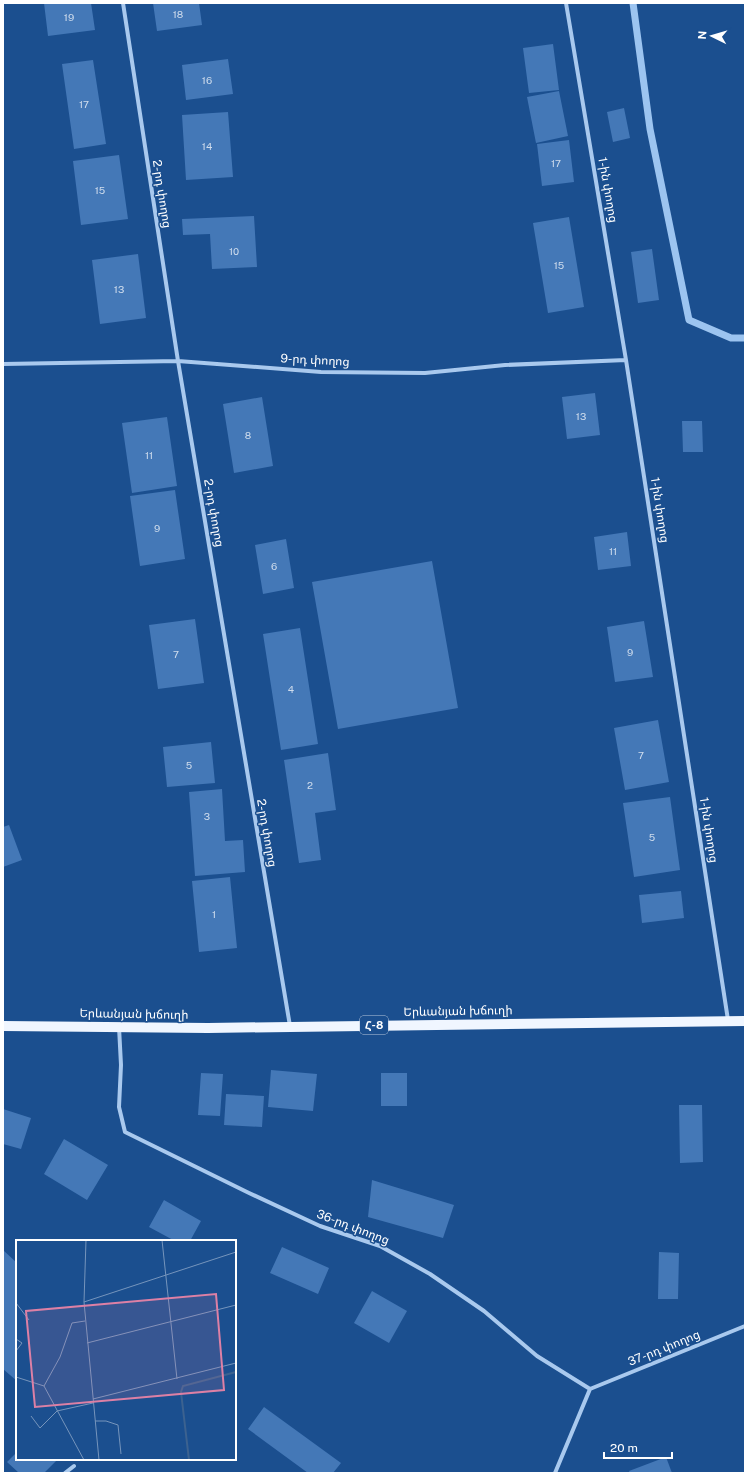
<svg xmlns="http://www.w3.org/2000/svg" width="748" height="1476" font-family="'Public Sans','Noto Sans Armenian',sans-serif">
  <style>
    .lines { fill: none; stroke-linecap: round; stroke-linejoin: round }
    .stream { stroke: #9cc4f0; stroke-width: 7 }
    .building { fill: #4478b7 }
    .street { stroke: #a9c9ee; stroke-width: 4 }
    .primary { stroke: #f0f6ff; stroke-width: 10 }
    .labels { text-anchor: middle; stroke-width: 3; stroke-linejoin: round; paint-order: stroke }
    .number-label { font-size: 10px; fill: #d0dded }
    .shield { fill: #1b4f8f; stroke: #bbcadd; stroke-width: 1 }
    .shield-label { font-size: 11px; font-weight: bold; fill: #fff }
    .street-label { font-size: 12px; fill: #fff; stroke: #1b4f8f }
    .inset-river { fill: none; stroke: #3c6290; stroke-width: 2 }
    .inset-road { fill: none; stroke: #7695bc; stroke-width: 1 }
    .view { fill: #dd80a5; fill-opacity: 0.15; stroke: #dd80a5; stroke-width: 2 }
    .inset-edge { fill: none; stroke: #fff; stroke-width: 2 }
  </style>
  <rect width="100%" height="100%" fill="#1b4f8f"/>
  <g class="lines">
    <path class="stream" d="M633 3 650 129 689 320 731 338H745"/>
  </g>
  <path class="building" d="M44 3H91L95 30 48 36Z
    M153 3H199L202 25 157 31Z
    M553 44 559 90 529 93 523 48Z
    M228 59 233 94 186 100 182 65Z
    M93 60 106 144 74 149 62 64Z
    M559 91 568 136 536 143 527 97Z
    M624 108 630 138 613 142 607 112Z
    M228 112 233 177 186 180 182 115Z
    M569 140 574 182 542 186 537 144Z
    M119 155 128 219 81 225 73 161Z
    M254 216 257 267 212 269 210 234 183 235 182 219Z
    M569 217 584 307 548 313 533 223Z
    M652 249 659 300 638 303 631 252Z
    M138 254 146 318 100 324 92 260Z
    M595 393 600 435 567 439 562 397Z
    M262 397 273 466 234 473 223 404Z
    M167 417 177 486 132 493 122 423Z
    M682 421H702L703 452H683Z
    M175 490 185 559 140 566 130 496Z
    M627 532 631 566 598 570 594 537Z
    M286 539 294 588 263 594 255 545Z
    M432 561 458 708 338 729 312 582Z
    M195 619 204 683 158 689 149 625Z
    M644 621 653 677 615 682 607 627Z
    M300 628 318 744 281 750 263 634Z
    M658 720 669 782 625 790 614 728Z
    M211 742 215 783 167 787 163 747Z
    M328 753 336 810 315 813 321 860 299 863 284 760Z
    M222 789 225 841 243 840 245 872 195 876 189 792Z
    M670 797 680 870 634 877 623 803Z
    M9 825 22 860 3 867V827Z
    M230 877 237 948 199 952 192 881Z
    M681 891 684 918 642 923 639 895Z
    M271 1070 317 1074 313 1111 268 1107Z
    M201 1073 223 1074 220 1116 198 1115Z
    M381 1073H407V1106H381Z
    M226 1094 264 1096 262 1127 224 1125Z
    M679 1105H702L703 1162 680 1163Z
    M3 1109 31 1118 21 1149 3 1144Z
    M64 1139 108 1165 87 1200 44 1174Z
    M372 1180 454 1205 443 1238 368 1217Z
    M164 1200 201 1221 190 1241H175L149 1227Z
    M282 1247 329 1268 318 1294 270 1273Z
    M3 1250 17 1263V1381L3 1369Z
    M659 1252 679 1253 678 1299H658Z
    M372 1291 407 1311 389 1343 354 1323Z
    M264 1407 341 1463 333 1473H308L248 1429Z
    M17 1452V1459H58L44 1473H19L7 1462Z
    M666 1457 672 1473H630L629 1471Z"/>
  <g class="lines">
    <path class="street" d="M123 3 178 361 290 1026
      M566 3 626 360 728 1020
      M3 364 178 361 321 372 425 373 505 365 626 360
      M119 1027 121 1065 119 1107 125 1132 249 1193 320 1226 380 1246 430 1274 484 1311 537 1356 590 1389
      M590 1389 745 1326
      M65 1473 74 1466
      M555 1473 590 1389"/>
    <path class="primary" d="M3 1026 208 1028 745 1021"/>
  </g>
  <g class="labels">
    <g class="number-label">
      <text x="178" y="18">18</text>
      <text x="69" y="21">19</text>
      <text x="207" y="84">16</text>
      <text x="84" y="108">17</text>
      <text x="207" y="150">14</text>
      <text x="556" y="167">17</text>
      <text x="100" y="194">15</text>
      <text x="234" y="255">10</text>
      <text x="559" y="269">15</text>
      <text x="119" y="293">13</text>
      <text x="581" y="420">13</text>
      <text x="248" y="439">8</text>
      <text x="149" y="459">11</text>
      <text x="157" y="532">9</text>
      <text x="613" y="555">11</text>
      <text x="274" y="570">6</text>
      <text x="630" y="656">9</text>
      <text x="176" y="658">7</text>
      <text x="291" y="693">4</text>
      <text x="641" y="759">7</text>
      <text x="189" y="769">5</text>
      <text x="310" y="789">2</text>
      <text x="207" y="820">3</text>
      <text x="652" y="841">5</text>
      <text x="214" y="918">1</text>
    </g>
    <rect class="shield" x="360" y="1016" width="28" height="18" rx="3"/>
    <g class="shield-label">
      <text x="374" y="1029">Հ-8</text>
    </g>
    <g class="street-label">
      <text transform="translate(608 190) rotate(80)" y="4">1-ին փողոց</text>
      <text transform="translate(162 194) rotate(81)" y="4">2-րդ փողոց</text>
      <text transform="translate(315 360) rotate(3)" y="4">9-րդ փողոց</text>
      <text transform="translate(660 510) rotate(81)" y="4">1-ին փողոց</text>
      <text transform="translate(214 513) rotate(80)" y="4">2-րդ փողոց</text>
      <text transform="translate(709 830) rotate(81)" y="4">1-ին փողոց</text>
      <text transform="translate(267 833) rotate(80)" y="4">2-րդ փողոց</text>
      <text transform="translate(458 1011) rotate(-1)" y="4">Երևանյան խճուղի</text>
      <text transform="translate(134 1014) rotate(1)" y="4">Երևանյան խճուղի</text>
      <text transform="translate(353 1227) rotate(21)" y="4">36-րդ փողոց</text>
      <text transform="translate(664 1348) rotate(-22)" y="4">37-րդ փողոց</text>
    </g>
  </g>
  <g transform="translate(16 1240)">
    <rect width="220" height="220" fill="#1b4f8f"/>
    <path class="inset-river" d="M173 220 165 152 167 146 220 132"/>
    <path class="inset-road" d="M70 0 68 62 83 220M146 0 161 139M68 62 220 12M0 63 13 80M0 99 6 103 0 111M71 103 220 65M0 137 28 146M28 146 68 220M28 146 44 117 56 83 69 81M77 159 220 123M15 176 24 188 41 171 77 163M79 181H90L102 185 105 214"/>
    <path class="view" d="M200 54 208 150 19 167 10 71Z"/>
    <rect width="220" height="220" class="inset-edge"/>
  </g>
  <rect width="748" height="1476" fill="none" stroke="#ffffff" stroke-width="8"/>
  <g transform="translate(712 36) rotate(275)" stroke="#1b4f8f" stroke-width="3" paint-order="stroke">
  <path d="M0-3L7 15L0 10L-7 15Z" fill="#ffffff"/>
  <text y="-6" font-size="11" font-weight="bold" text-anchor="middle" fill="#ffffff">N</text>
  </g>
  <path d="M604 1452v6h68v-6" fill="none" stroke="#ffffff" stroke-width="2"/>
  <text x="610" y="1452" font-size="12" fill="#ffffff" stroke="#1b4f8f" stroke-width="3" paint-order="stroke">20 m</text>
</svg>
